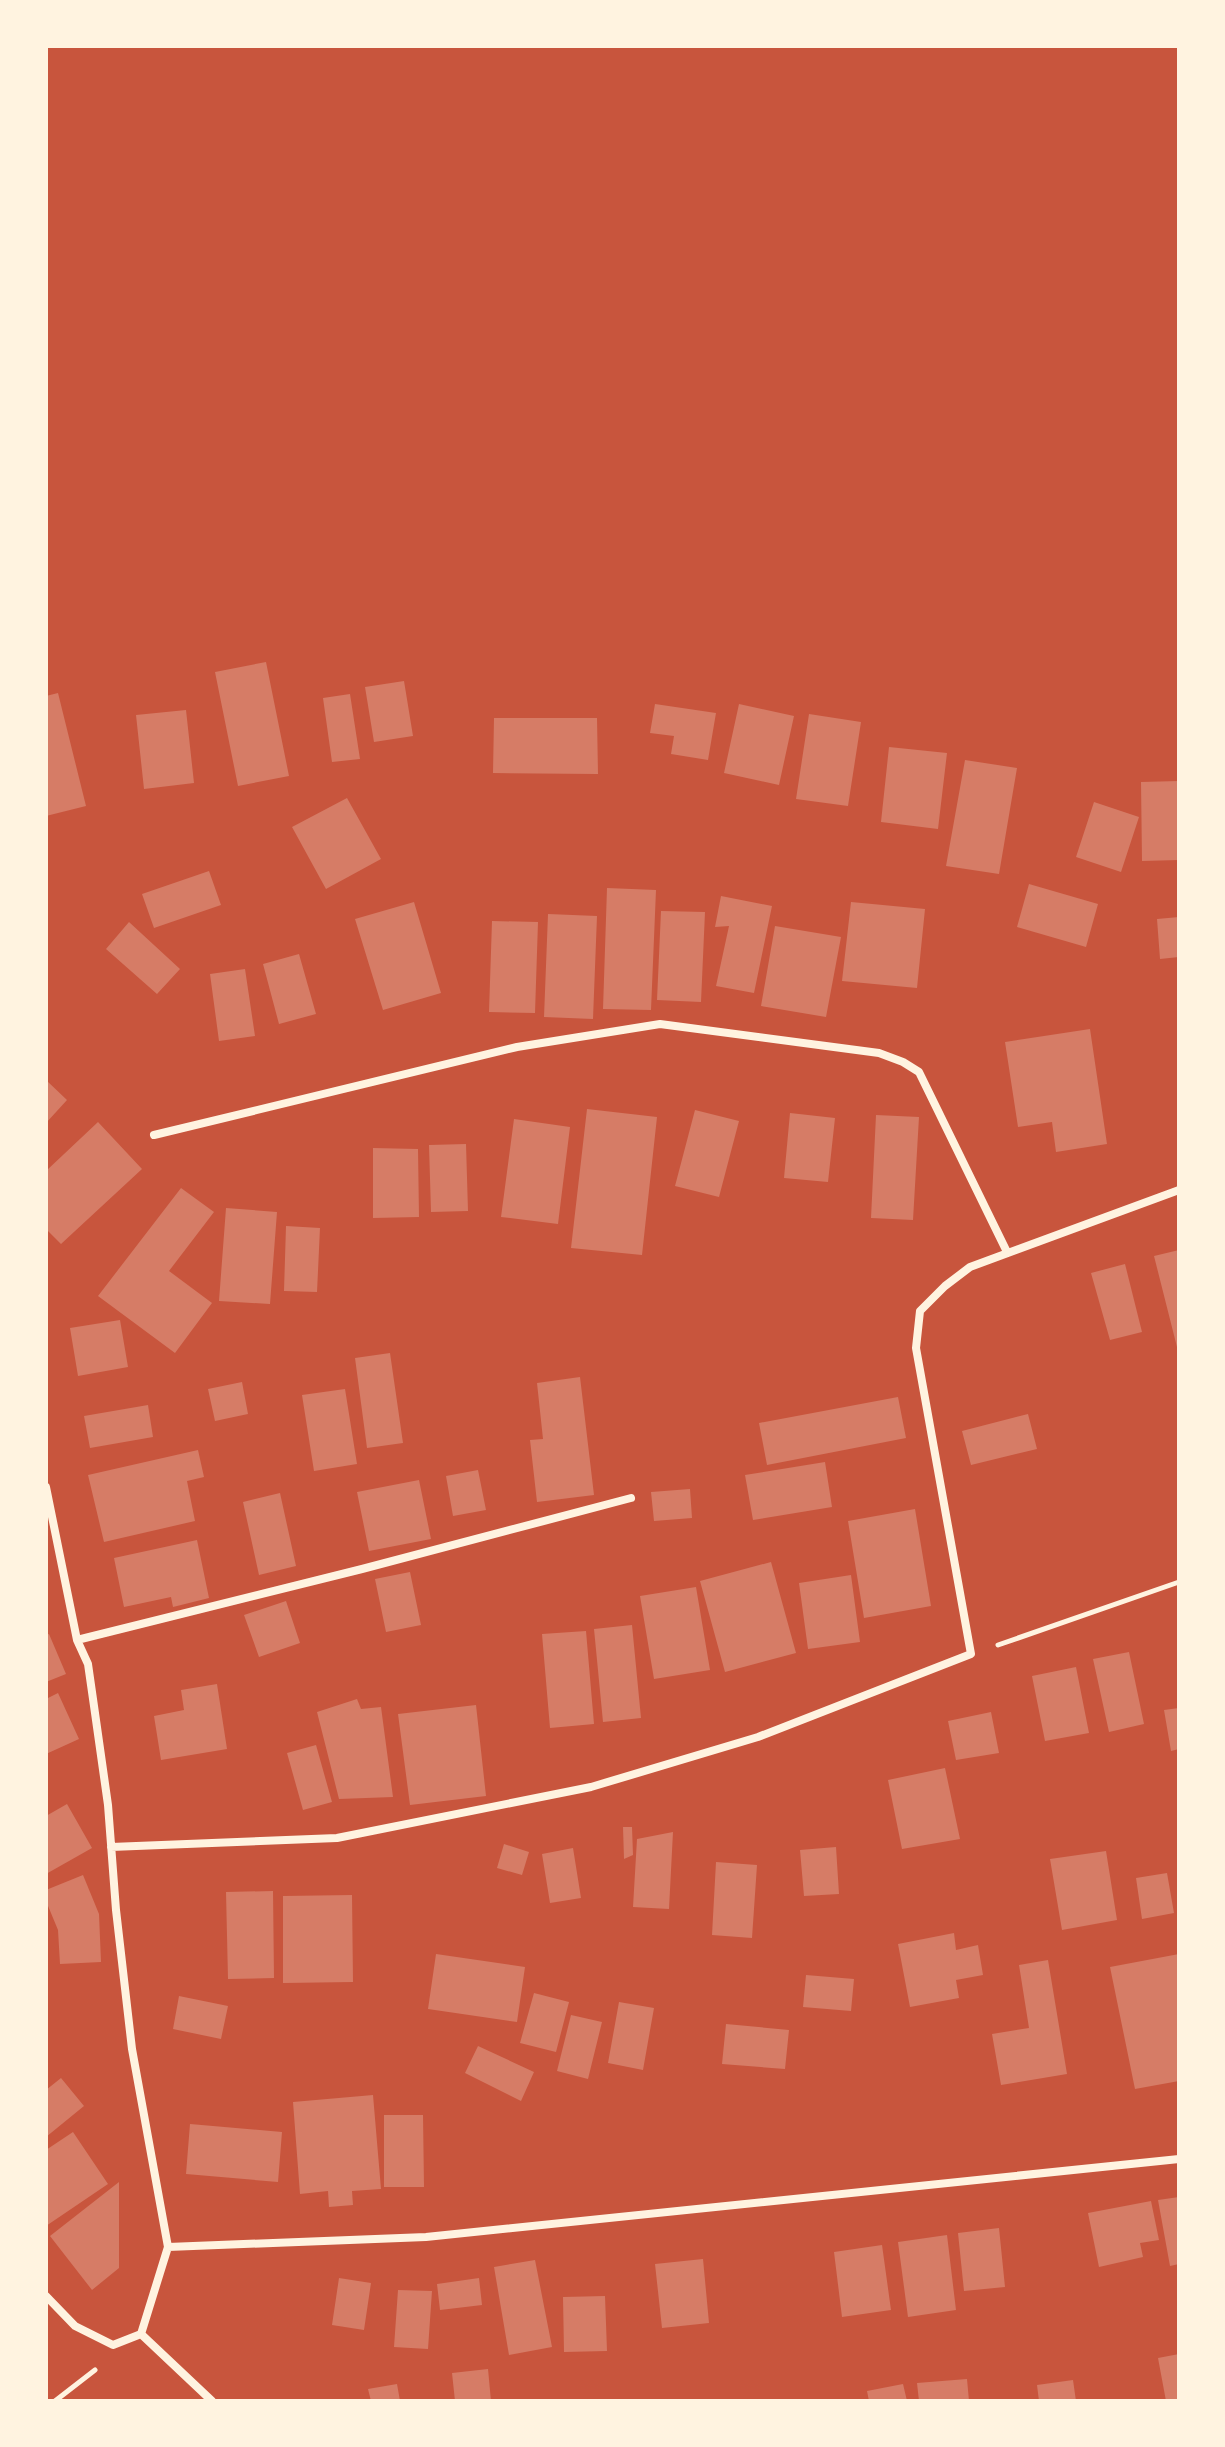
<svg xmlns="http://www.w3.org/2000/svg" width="1225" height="2447" font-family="'DejaVu Sans',sans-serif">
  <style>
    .building { fill: #d67c66 }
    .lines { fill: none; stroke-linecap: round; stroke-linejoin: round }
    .path { stroke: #fff3e0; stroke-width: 5 }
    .minor { stroke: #fff3e0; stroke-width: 8 }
  </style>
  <rect width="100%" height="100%" fill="#c8553d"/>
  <path class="building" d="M266 662 289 776 238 786 215 672Z
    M404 681 413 736 374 742 365 687Z
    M58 693 86 806 46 816V696Z
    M350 694 360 759 332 762 323 698Z
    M655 704 716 713 708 760 671 754 674 736 650 733Z
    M739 704 794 716 779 785 724 773Z
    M186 710 194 783 144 789 136 715Z
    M809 714 861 722 848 806 796 799Z
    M494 718H597L598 774 493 773Z
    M889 747 947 753 938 829 881 822Z
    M965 760 1017 768 999 874 946 866Z
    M1179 781V860L1142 861 1141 782Z
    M347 798 381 859 326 889 292 827Z
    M1094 802 1139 817 1121 872 1076 857Z
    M209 871 221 905 154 928 142 894Z
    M1029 884 1098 904 1086 947 1017 927Z
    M607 888 656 890 651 1010 603 1009Z
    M721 896 772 906 754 993 716 986 729 926 715 927Z
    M414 902 441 993 383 1010 355 919Z
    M851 902 925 909 917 988 842 981Z
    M661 911 705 912 701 1002 657 1000Z
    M548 914 597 916 593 1019 544 1017Z
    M1179 917V957L1160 959 1157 919Z
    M492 921 538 922 535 1013 489 1012Z
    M129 922 180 969 157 994 106 949Z
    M775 926 841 937 826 1017 761 1006Z
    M299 954 316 1014 279 1024 263 964Z
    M245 969 255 1036 219 1041 210 974Z
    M1090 1029 1107 1144 1056 1152 1052 1122 1018 1127 1005 1042Z
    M46 1080 67 1100 46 1123Z
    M587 1109 657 1117 642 1255 571 1248Z
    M695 1110 739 1121 719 1197 675 1186Z
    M790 1113 835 1118 828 1182 784 1178Z
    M876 1115 919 1117 913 1220 871 1218Z
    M514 1119 570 1127 558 1224 501 1217Z
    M98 1122 142 1169 61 1244 46 1229V1171Z
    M466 1144 468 1211 431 1212 429 1145Z
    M373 1148 418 1149 419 1217 373 1218Z
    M181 1188 214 1212 169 1271 212 1303 175 1353 98 1296Z
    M226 1208 277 1212 270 1304 219 1301Z
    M286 1226 320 1228 317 1292 284 1291Z
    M1179 1250V1350L1178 1351 1154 1256Z
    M1125 1264 1142 1332 1110 1340 1091 1273Z
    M120 1320 128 1367 78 1376 70 1328Z
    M390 1353 403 1443 367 1448 355 1358Z
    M580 1377 594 1495 537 1502 530 1440 543 1439 537 1383Z
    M242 1382 248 1414 215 1421 208 1389Z
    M345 1389 357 1464 314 1471 302 1395Z
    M898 1397 906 1438 767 1465 759 1423Z
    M148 1405 153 1437 90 1448 84 1416Z
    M1028 1414 1037 1449 971 1465 962 1431Z
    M198 1450 204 1477 187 1481 195 1521 104 1542 88 1475Z
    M825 1462 832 1507 753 1520 745 1475Z
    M478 1470 486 1510 453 1516 446 1476Z
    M419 1480 431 1539 369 1551 357 1492Z
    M690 1489 692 1518 654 1521 651 1492Z
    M280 1493 296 1566 259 1575 243 1502Z
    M915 1509 931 1606 864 1618 848 1521Z
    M197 1540 209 1598 173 1607 171 1597 124 1607 114 1558Z
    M771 1562 796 1653 725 1672 700 1581Z
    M410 1572 421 1625 386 1632 375 1579Z
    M851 1575 860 1642 808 1649 799 1583Z
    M696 1587 710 1670 654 1679 640 1596Z
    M286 1601 300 1643 259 1657 244 1615Z
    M632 1625 641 1718 603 1722 594 1629Z
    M586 1631 594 1724 550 1728 542 1634Z
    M49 1634 66 1674 46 1682V1635Z
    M1129 1652 1144 1724 1109 1732 1093 1659Z
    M1076 1667 1089 1733 1045 1741 1032 1676Z
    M217 1684 227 1749 161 1760 154 1716 184 1710 181 1690Z
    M58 1693 79 1739 46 1754V1699Z
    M357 1699 361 1709 381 1707 393 1797 339 1799 317 1712Z
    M476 1705 486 1796 410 1805 398 1714Z
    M1179 1708V1749L1171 1751 1164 1710Z
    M991 1712 999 1753 956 1760 948 1721Z
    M316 1745 332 1802 303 1810 287 1753Z
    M945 1768 960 1839 902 1849 888 1780Z
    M67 1804 92 1848 46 1874V1816Z
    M623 1827H632L633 1855 624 1859Z
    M673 1832 669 1909 633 1907 637 1839Z
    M504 1844 529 1852 522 1875 497 1868Z
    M836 1847 839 1894 804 1896 800 1850Z
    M573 1848 581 1898 550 1903 542 1854Z
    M1106 1851 1117 1920 1062 1930 1050 1859Z
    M716 1862 757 1865 752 1938 712 1935Z
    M1167 1873 1174 1913 1142 1919 1136 1878Z
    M83 1875 99 1914 101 1962 60 1964 58 1930 46 1901V1890Z
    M273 1891 274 1978 228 1979 226 1892Z
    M352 1895 353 1982 283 1983V1896Z
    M954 1933 956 1950 978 1945 983 1975 956 1980 959 1998 910 2007 898 1944Z
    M436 1954 525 1967 517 2022 428 2009Z
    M1179 1954V2081L1135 2089 1110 1967Z
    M1048 1960 1067 2074 1001 2085 992 2034 1029 2028 1019 1965Z
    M806 1975 854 1979 851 2011 803 2007Z
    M534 1993 569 2002 556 2052 520 2043Z
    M179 1996 228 2006 221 2039 173 2029Z
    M619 2002 654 2008 643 2070 608 2063Z
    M571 2015 602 2022 588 2079 557 2071Z
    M726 2024 789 2030 785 2069 722 2064Z
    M478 2046 534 2072 521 2101 465 2073Z
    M61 2078 84 2106 46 2137V2090Z
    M373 2095 381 2189 352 2191 353 2205 329 2207 328 2191 300 2194 293 2102Z
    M384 2115H423L424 2187H384Z
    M190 2124 282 2132 278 2182 186 2174Z
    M73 2132 108 2184 46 2226V2150Z
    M119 2182V2268L92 2290 50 2236Z
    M1179 2197V2264L1170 2266 1158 2200Z
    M1151 2201 1159 2240 1140 2243 1143 2257 1099 2267 1088 2213Z
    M999 2228 1005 2287 964 2291 958 2233Z
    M947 2235 956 2310 908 2317 898 2242Z
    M882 2245 891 2310 842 2317 834 2252Z
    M703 2259 709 2323 662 2328 655 2264Z
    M535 2260 552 2347 509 2355 494 2267Z
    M339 2278 371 2283 364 2330 332 2325Z
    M479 2278 482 2305 440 2310 437 2284Z
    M398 2290 432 2291 428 2349 394 2347Z
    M605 2296 607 2351 564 2352 563 2297Z
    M1179 2354V2401H1166L1158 2358Z
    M488 2369 491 2401H455L452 2373Z
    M967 2379 969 2401H919L917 2383Z
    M1073 2380 1076 2401H1039L1037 2385Z
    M397 2384 400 2401H371L368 2389Z
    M903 2384 907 2401H869L867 2391Z"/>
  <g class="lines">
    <path class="path" d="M998 1645 1179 1582
      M55 2401 95 2370"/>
    <path class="minor" d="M154 1135 517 1047 660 1024 879 1053 903 1062 919 1072 1007 1252
      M46 1487 77 1640 88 1664 94 1706 108 1805 116 1910 132 2049 168 2247 141 2334
      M77 1640 362 1569 631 1498
      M111 1847 337 1838 591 1787 758 1737 971 1654 916 1348 920 1311 945 1286 970 1267 1179 1190
      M168 2247 426 2237 1179 2159
      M46 2296 75 2326 113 2345 141 2334
      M141 2334 212 2401"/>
  </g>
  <rect width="1225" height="2447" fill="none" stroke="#fff3e0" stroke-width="96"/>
</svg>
